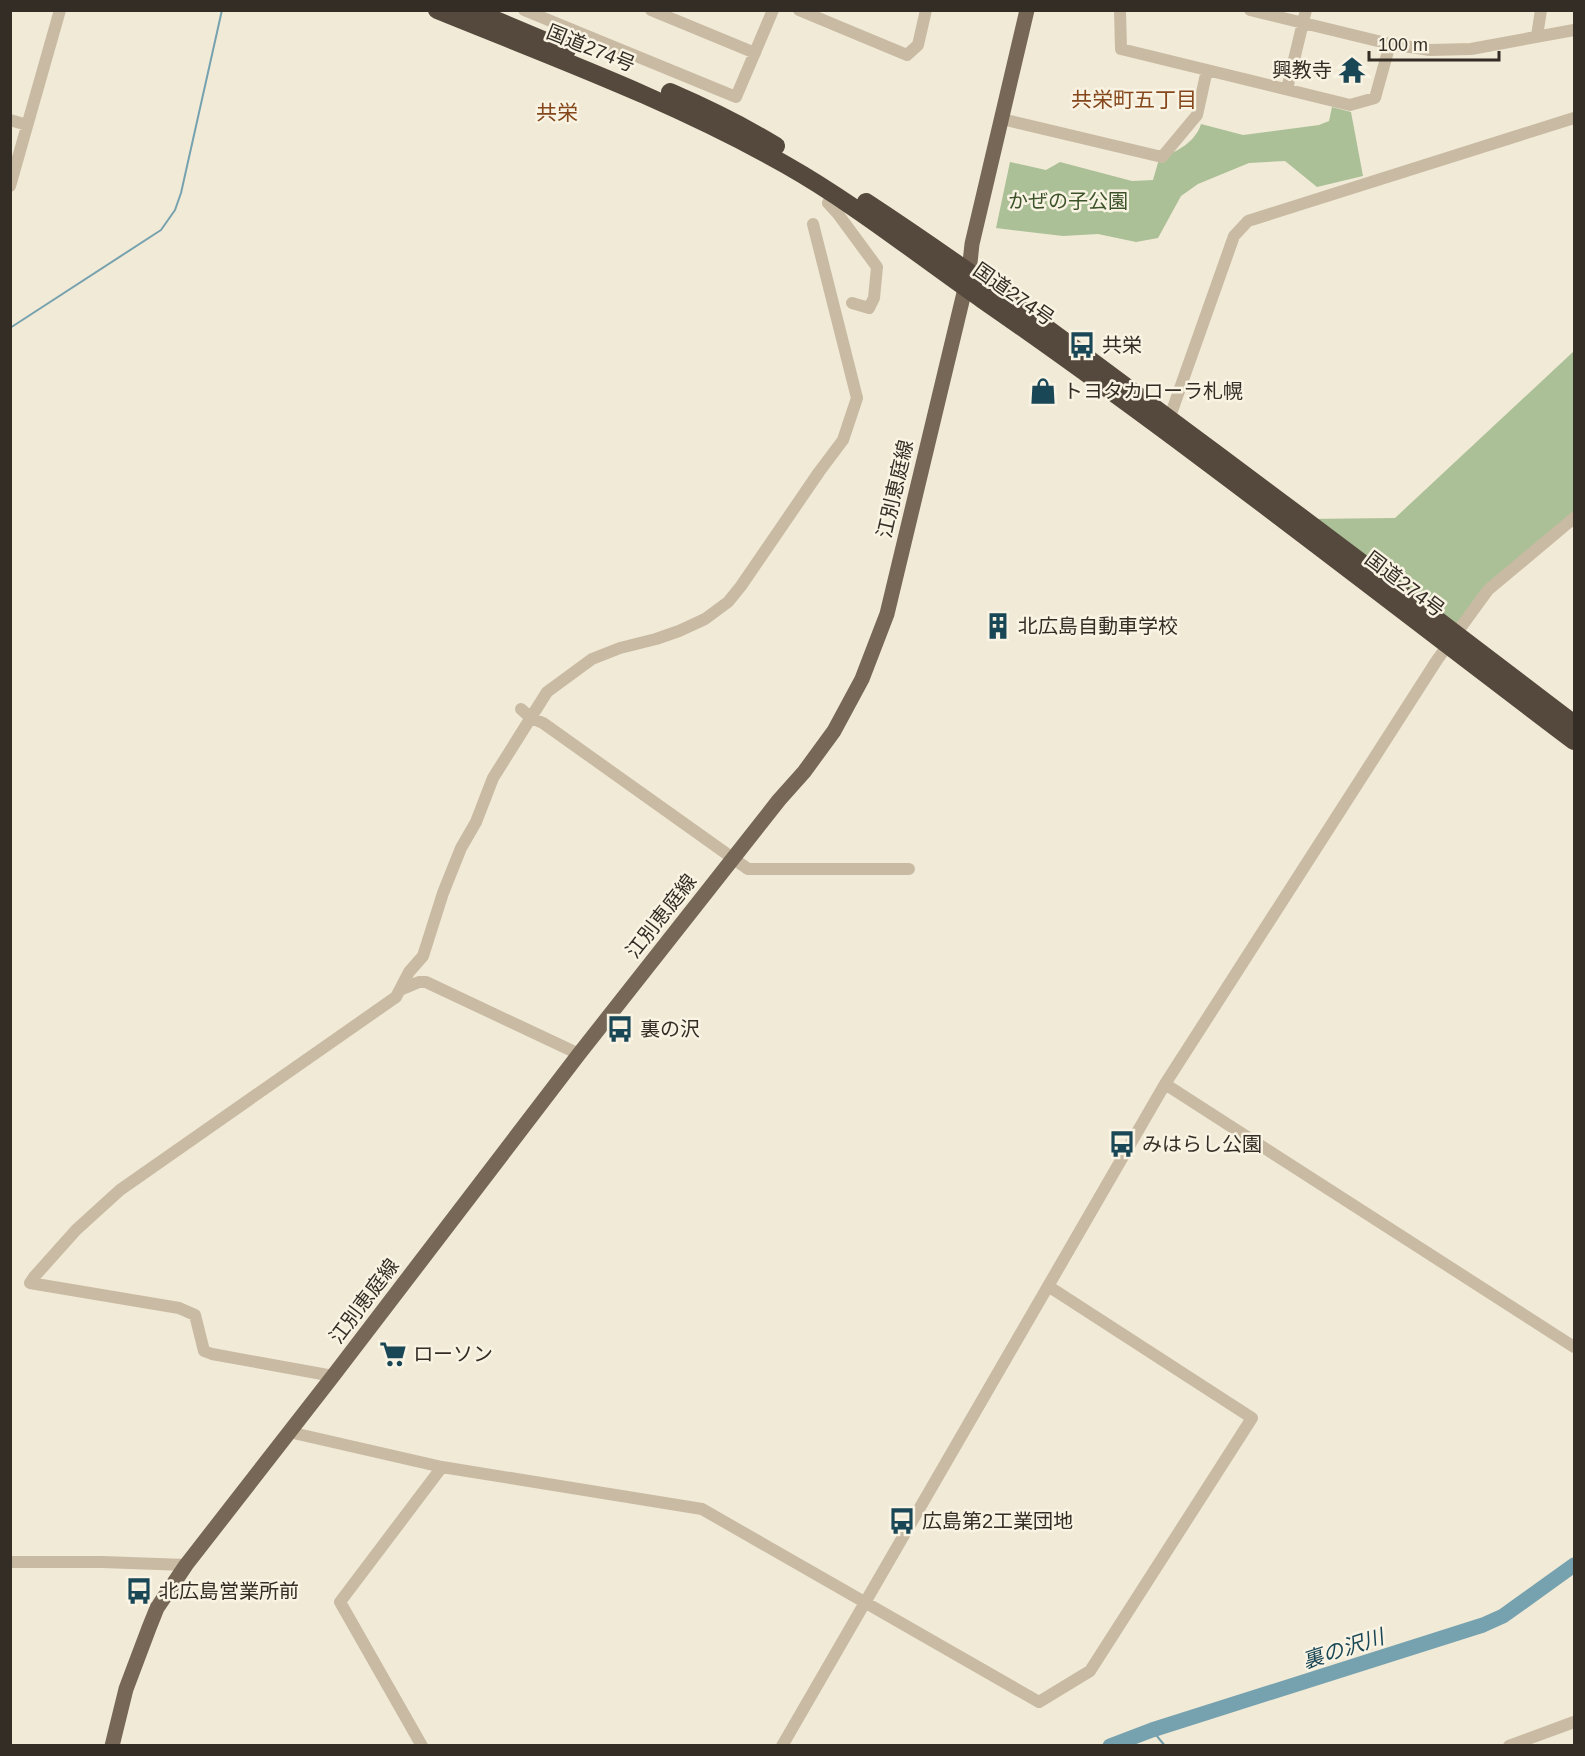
<svg xmlns="http://www.w3.org/2000/svg" width="1585" height="1756" font-family="Arial,'Noto Sans JP',sans-serif">
  <style>
    .green { fill: #abc097 }
    .lines { fill: none; stroke-linecap: round; stroke-linejoin: round }
    .stream { stroke: #76a2af; stroke-width: 2 }
    .river { stroke: #76a2af; stroke-width: 15 }
    .minor { stroke: #c9bba3; stroke-width: 12 }
    .major { stroke: #776756; stroke-width: 15 }
    .highway { stroke: #55483c; stroke-width: 18 }
    .labels { text-anchor: middle; stroke-width: 5; stroke-linejoin: round; paint-order: stroke }
    .street-label { font-size: 20px; fill: #342d25; stroke: #f9f3e3 }
    .poi-label { font-size: 20px; fill: #342d25; stroke: #f9f3e3; text-anchor: start }
    .park-label { font-size: 20px; fill: #3c5329; stroke: #f9f3e3 }
    .neighbourhood-label { font-size: 21px; fill: #85481d; stroke: #f9f3e3 }
    .water-label { font-size: 21px; font-style: italic; fill: #1a4756; stroke: #f9f3e3 }
  </style>
  <rect width="100%" height="100%" fill="#f1ead7"/>
  <path class="green" d="M1332 107 1351 112 1363 176 1317 187 1285 161 1249 163 1198 184 1181 196 1158 238 1136 242 1098 234 1063 236 996 228 1010 162 1046 170 1060 162 1132 181 1153 180 1159 159C1177 151 1195 143 1201 124L1243 135 1319 125 1329 121Z
    M1574 351V518L1488 590 1455 633 1305 519 1395 518Z"/>
  <g class="lines">
    <path class="stream" d="M10 328 161 230 175 210 181 193 222 10
      M1152 1730 1165 1746"/>
    <path class="river" d="M1110 1746 1152 1730 1483 1625 1503 1616 1574 1565"/>
    <path class="minor" d="M524 10 736 97 773 10
      M651 10 755 53
      M799 10 907 55 918 45 926 10
      M1120 10 1121 49 1350 105 1375 98 1390 44
      M1250 10 1390 44 1430 50 1471 49 1574 30
      M1537 36 1541 10
      M1287 89 1306 10
      M1002 119 1162 157 1197 115 1207 70
      M10 120 27 125
      M10 186 60 10
      M833 194 828 203 838 214 877 267 874 298 869 308 852 303
      M1167 425 1234 236 1248 221 1574 118
      M521 709 531 718 543 723 748 869H909
      M400 990 419 982H426L579 1054
      M1165 1084 1574 1347
      M333 1376 212 1354 204 1351 195 1315 179 1308 30 1283 34 1277 76 1230 120 1190 396 997 409 972 423 956 443 893 461 848 476 822 493 778 547 692 592 659 620 648 656 639 679 631 705 619 728 602 741 586 819 472 843 440 857 398 813 224
      M289 1432 442 1467
      M10 1562H102L186 1565
      M422 1746 340 1602 442 1467 702 1509 1039 1702 1090 1671 1252 1418 1048 1286
      M782 1746 1165 1084 1437 660 1488 590 1574 518
      M1509 1746 1574 1722"/>
    <path class="major" d="M112 1746 126 1689 149 1628 157 1608 186 1565 333 1376 579 1054 779 800 804 772 834 731 862 679 887 614 969 272 972 244 1027 10"/>
    <path class="highway" d="M437 10C555 58 675 102 786 165 855 204 918 255 983 300 1185 440 1378 593 1574 741
      M472 10 567 50
      M670 92C707 108 742 125 776 146
      M866 202C971 271 1072 346 1172 421 1307 521 1441 622 1574 724"/>
  </g>
  <defs>
    <symbol id="temple-bare" viewBox="-9 -9 18 18"><path d="M0-6L5-2H3V0L6.5 2.5H4V6H1.5V3h-3V6H-4V2.5H-6.5L-3 0V-2H-5Z" fill="#1a4756" stroke="#f9f3e3" stroke-width="2.5" paint-order="stroke"/></symbol>
    <symbol id="bus-bare" viewBox="-9 -9 18 18"><path d="M-5-6H5V4H4V6H2V4H-2V6H-4V4H-5ZM-3.5-4V0h7V-4ZM-3.5 1.2v1.5H-2V1.2ZM2 1.2v1.5H3.5V1.2Z" fill="#1a4756" stroke="#f9f3e3" stroke-width="2.5" paint-order="stroke"/></symbol>
    <symbol id="shop-bare" viewBox="-9 -9 18 18"><path d="M-5-2.5h2.3a2.7 3.5 0 0 1 5.4 0H5L5.5 6h-11ZM-1.5-2.5h3a1.5 2.3 0 0 0-3 0Z" fill="#1a4756" stroke="#f9f3e3" stroke-width="2.5" paint-order="stroke"/></symbol>
    <symbol id="building-bare" viewBox="-9 -9 18 18"><path d="M-4-6H4V6H1V3H-1V6H-4ZM-2.5-4.3h1.7v1.8h-1.7ZM.8-4.3h1.7v1.8H.8ZM-2.5-1h1.7V.8h-1.7ZM.8-1h1.7V.8H.8Z" fill="#1a4756" stroke="#f9f3e3" stroke-width="2.5" paint-order="stroke"/></symbol>
    <symbol id="supermarket-bare" viewBox="-9 -9 18 18"><path d="M-6-5.5h2.5l.6 2H6L4.5 2H-2.5L-4.4-4H-6ZM-1.5 3.2a1.3 1.3 0 1 0 .1 0ZM3 3.2a1.3 1.3 0 1 0 .1 0Z" fill="#1a4756" stroke="#f9f3e3" stroke-width="2.5" paint-order="stroke"/></symbol>
  </defs>
  <g fill-rule="evenodd">
    <use href="#temple-bare" x="1333" y="51" width="38" height="38"/>
    <use href="#bus-bare" x="1063" y="326" width="38" height="38"/>
    <use href="#shop-bare" x="1024" y="372" width="38" height="38"/>
    <use href="#building-bare" x="979" y="607" width="38" height="38"/>
    <use href="#bus-bare" x="601" y="1010" width="38" height="38"/>
    <use href="#bus-bare" x="1103" y="1125" width="38" height="38"/>
    <use href="#supermarket-bare" x="374" y="1335" width="38" height="38"/>
    <use href="#bus-bare" x="883" y="1502" width="38" height="38"/>
    <use href="#bus-bare" x="120" y="1572" width="38" height="38"/>
  </g>
  <g class="labels">
    <g class="street-label">
      <text transform="translate(591 48) rotate(22)" y="7">国道274号</text>
      <text transform="translate(1014 294) rotate(35)" y="7">国道274号</text>
      <text transform="translate(895 489) rotate(-77)" y="7">江別恵庭線</text>
      <text transform="translate(1405 584) rotate(37)" y="7">国道274号</text>
      <text transform="translate(661 916) rotate(-52)" y="7">江別恵庭線</text>
      <text transform="translate(364 1301) rotate(-53)" y="7">江別恵庭線</text>
    </g>
    <g class="poi-label">
      <text x="1332" y="77" text-anchor="end">興教寺</text>
      <text x="1102" y="352">共栄</text>
      <text x="1063" y="398">トヨタカローラ札幌</text>
      <text x="1018" y="633">北広島自動車学校</text>
      <text x="640" y="1036">裏の沢</text>
      <text x="1142" y="1151">みはらし公園</text>
      <text x="413" y="1361">ローソン</text>
      <text x="922" y="1528">広島第2工業団地</text>
      <text x="159" y="1598">北広島営業所前</text>
    </g>
    <g class="park-label">
      <text x="1068" y="208">かぜの子公園</text>
    </g>
    <g class="neighbourhood-label">
      <text x="1134" y="107">共栄町五丁目</text>
      <text x="557" y="120">共栄</text>
    </g>
    <g class="water-label">
      <text transform="translate(1343 1649) rotate(-18)" y="7">裏の沢川</text>
    </g>
  </g>
  <rect width="1585" height="1756" fill="none" stroke="#342d25" stroke-width="24"/>
  <path d="M1369 51v9h130v-9" fill="none" stroke="#342d25" stroke-width="3"/>
  <text x="1378" y="51" font-size="18" fill="#342d25" stroke="#f9f3e3" stroke-width="4.5" paint-order="stroke">100 m</text>
</svg>
